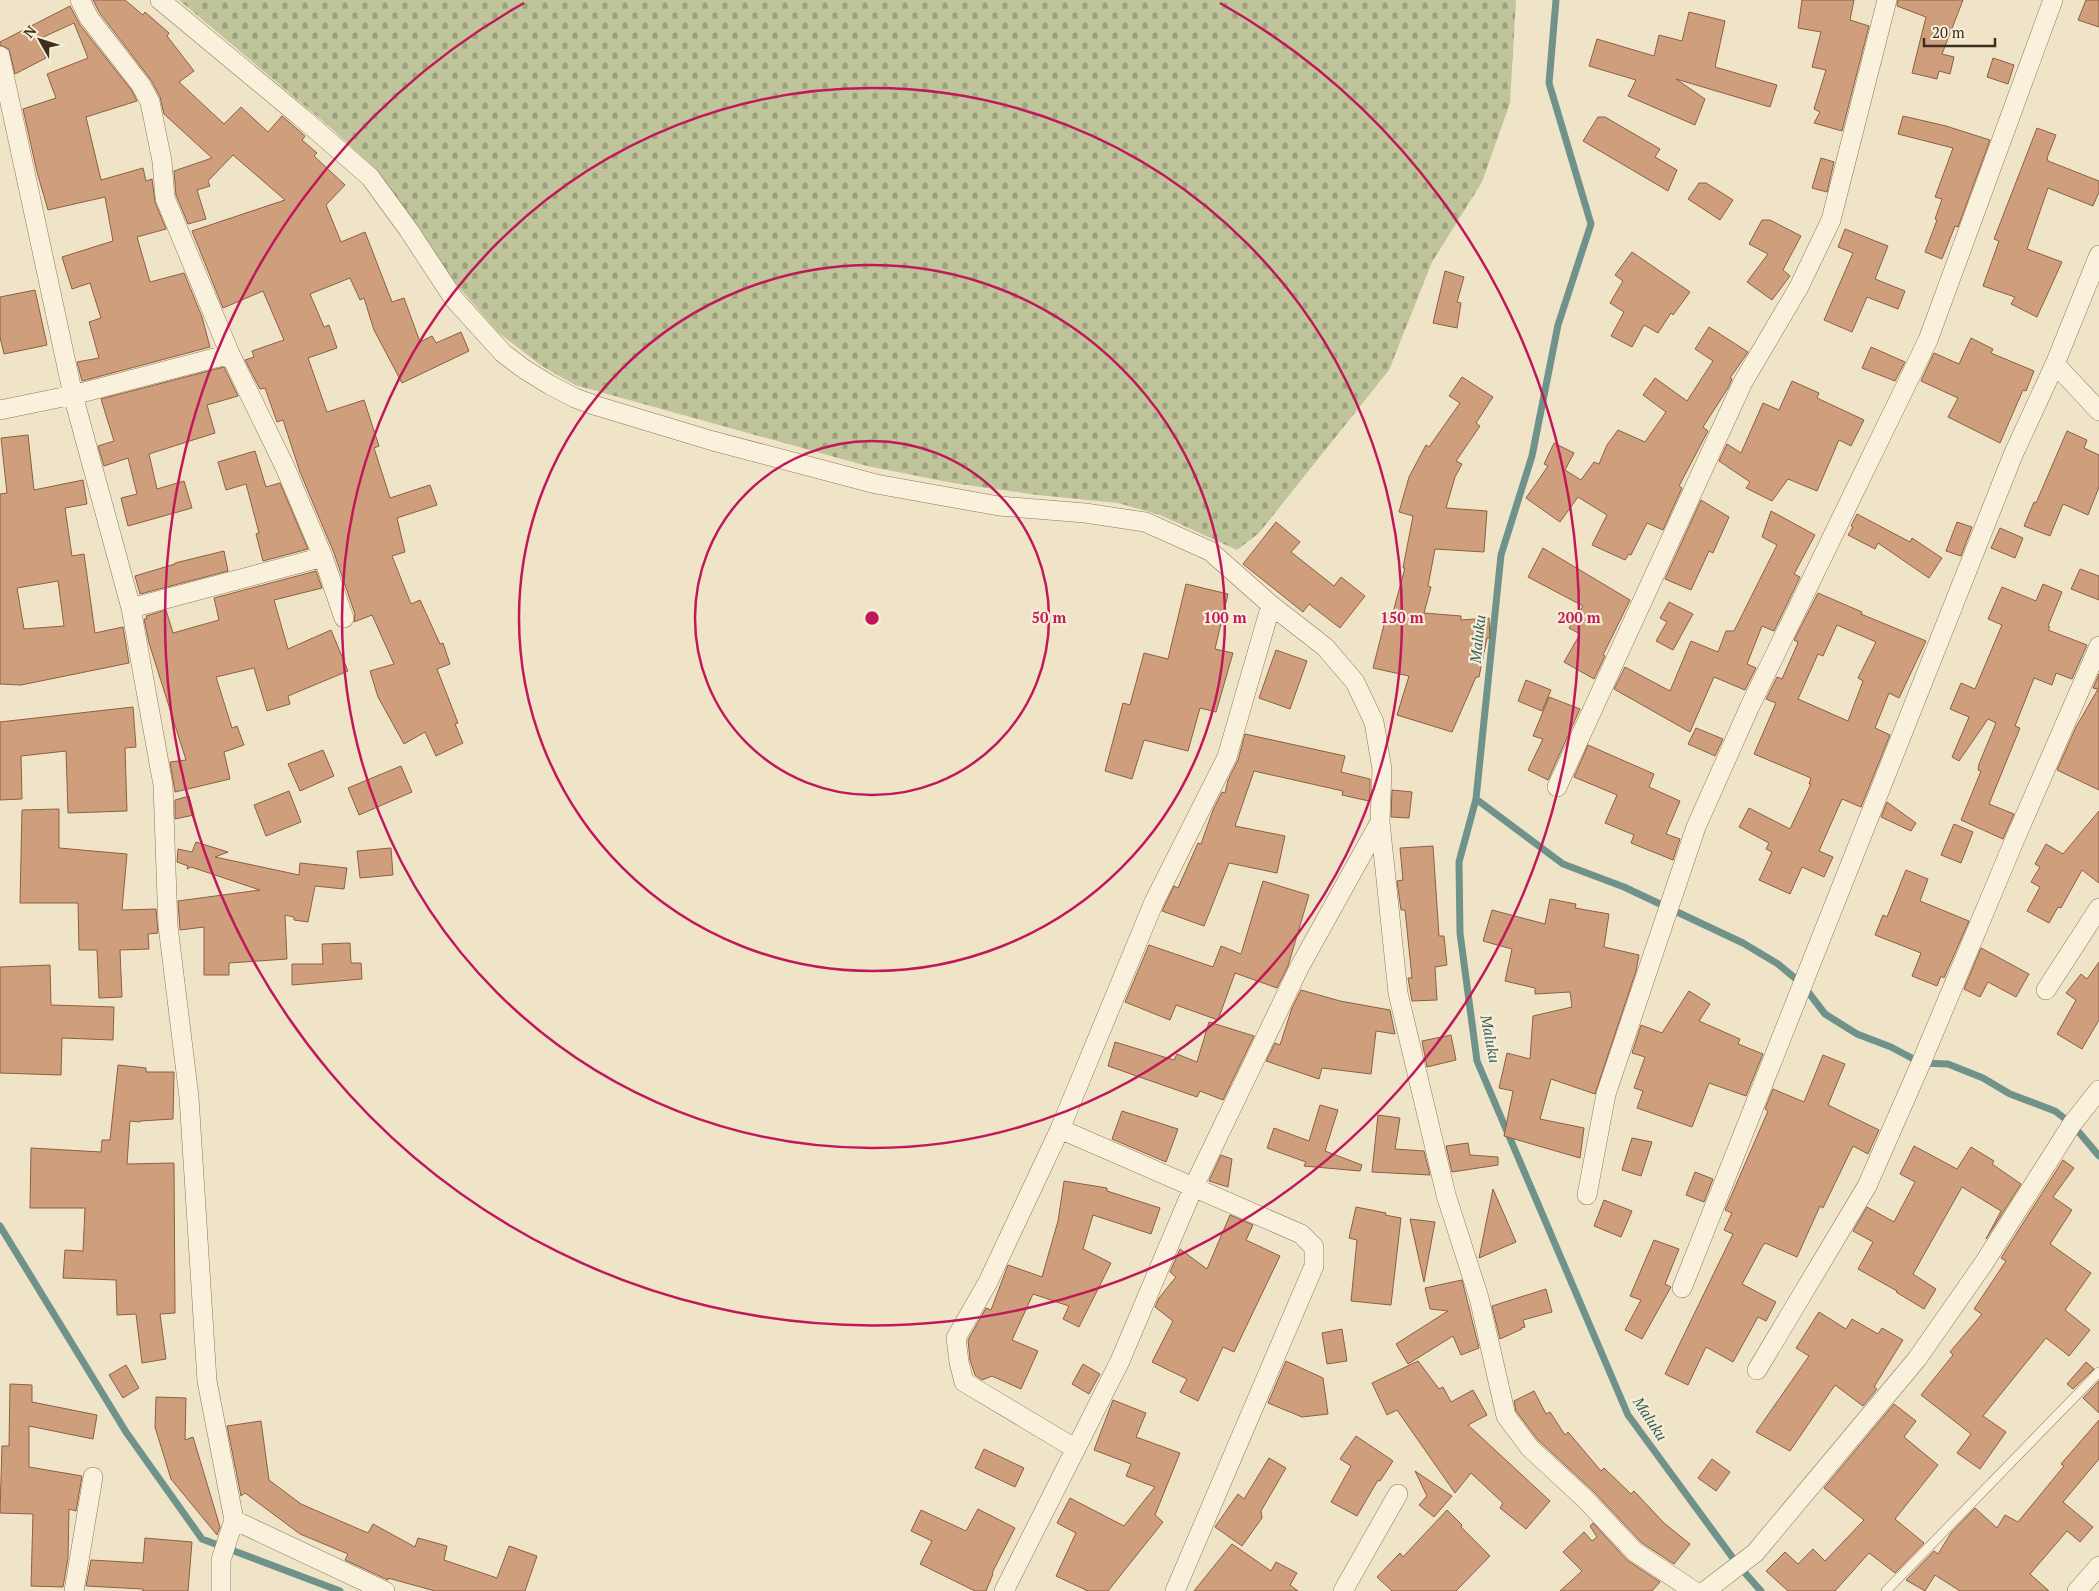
<svg xmlns="http://www.w3.org/2000/svg" width="2099" height="1591" font-family="'PT Serif',serif">
  <style>
    .cemetery { fill: url(#cemetery-stones) }
    .lines { fill: none; stroke-linecap: round; stroke-linejoin: round }
    .stream { stroke: #6f938a; stroke-width: 7 }
    .building { fill: #cf9f7d; stroke: #8d5f41; fill-rule: evenodd }
    .service-casing { stroke: #8d765c; stroke-width: 10 }
    .minor-casing { stroke: #8d765c; stroke-width: 20 }
    .service { stroke: #faf1dc; stroke-width: 9 }
    .minor { stroke: #faf1dc; stroke-width: 19 }
    .ring { fill: none; stroke: #c2185b; stroke-width: 2.5 }
    .labels { text-anchor: middle; stroke-width: 4.5; stroke-linejoin: round; paint-order: stroke }
    .water-label { font-size: 15px; font-style: italic; fill: #2f5d5a; stroke: #f7eed8 }
    .centre { fill: #c2185b; stroke: #f7eed8; stroke-width: 2.5 }
    .ring-label { font-size: 15px; text-anchor: middle; font-weight: bold; fill: #c2185b; stroke: #f7eed8; stroke-width: 4.5; stroke-linejoin: round; paint-order: stroke }
  </style>
  <defs>
    <pattern id="cemetery-stones" width="16" height="16" patternUnits="userSpaceOnUse" patternTransform="scale(1.25)"><rect width="16" height="16" fill="#bfc49a"/><path d="M2 7V4a2 2 0 0 1 4 0v3zM10 15v-3a2 2 0 0 1 4 0v3z" fill="#9ca07d"/></pattern>
  </defs>
  <rect width="100%" height="100%" fill="#f0e4c8"/>
  <path class="cemetery" d="M179 0H1516L1510 103 1482 182 1432 262 1389 370 1259 533 1237 550 1160 515 1118 503 1038 495 953 483 867 466 575 385 542 366 499 333 455 283 428 247 379 172 331 128Z"/>
  <g class="lines">
    <path class="stream" d="M1556 0 1549 83 1591 224 1558 325 1532 456 1501 555 1476 799 1459 862 1460 933 1477 1061 1628 1415 1738 1565 1761 1591
      M1476 799 1563 864 1624 887 1743 943 1778 964 1802 984 1825 1014 1857 1034 1891 1047 1921 1063 1948 1064 1983 1078 2010 1094 2055 1111 2072 1124 2099 1156
      M0 1226 126 1432 202 1539 340 1591"/>
  </g>
  <path class="building" d="M93 0H125L143 15 145 12 169 33 167 36 194 71 179 82 224 124 241 107 268 132 282 116 305 136 302 140 317 153 314 156 345 185 326 205 341 242 365 232 392 302 404 298 420 342 432 336 436 343 461 332 469 351 402 383 374 330 364 298 360 300 350 278 310 294 324 327 329 325 337 348 308 358 327 412 364 400 379 446 374 448 390 498 430 485 437 505 397 518 405 552 392 556 411 604 420 600 440 644 443 643 450 664 437 669 458 723 455 724 463 743 436 756 425 732 404 744 378 697 370 671 394 664 372 615 354 622 355 614 334 553 300 472 283 420 277 422 265 388 260 389 245 360 254 357 252 351 284 340 263 291 223 308 192 231 285 200 233 155 208 181 210 186 197 190 206 219 188 224 176 195 174 171 212 158 164 114 160 97 151 80 99 12Z
    M1802 0H1854L1850 20 1869 26 1842 131 1814 123 1820 112 1814 109 1826 70 1812 67 1821 32 1798 28Z
    M1898 0H1963L1942 54 1954 57 1950 74 1939 71 1937 79 1912 73 1926 17 1897 6Z
    M2086 0H2099V27L2078 20Z
    M70 6 80 25 132 91 137 101 86 117 101 180 143 168 146 181 152 179 155 202 166 229 137 237 150 282 184 273 202 317 210 347 82 381 77 362 99 358 89 322 101 318 90 283 72 289 62 257 113 241 105 197 48 210 37 172 23 109 56 98 47 74 88 58 74 23 37 40 46 58 15 74 9 49 0 45V42Z
    M1689 12 1725 21 1715 67 1777 85 1770 107 1676 79 1705 99 1695 125 1628 96 1636 80 1589 66 1597 39 1654 56 1659 35 1682 41Z
    M1993 58 2014 65 2008 84 1987 77Z
    M1903 116 1946 126 1990 140 1958 227 1955 226 1942 259 1925 252 1937 220 1935 219 1942 199 1935 197 1953 148 1898 134Z
    M1598 117H1605L1660 149 1655 157 1677 170 1668 191 1583 141Z
    M2037 128 2056 135 2047 158 2048 161 2099 181V192L2093 206 2048 188 2027 249 2062 262 2037 317 2011 304 2015 297 1983 286 1999 241 1994 239Z
    M1821 158 1834 162 1827 192 1812 188Z
    M1699 183H1706L1733 200 1720 220 1688 199Z
    M1762 220H1770L1801 236 1783 270 1790 276 1772 300 1747 282 1768 254 1749 244Z
    M1845 229 1888 246 1875 279 1905 291 1898 309 1867 297 1852 332 1824 320 1853 253 1838 247Z
    M1632 252 1690 292 1673 315 1671 313 1658 333 1644 325 1632 347 1611 336 1624 312 1610 303 1623 281 1615 275Z
    M1445 271 1464 277 1457 302 1461 303 1457 328 1433 323Z
    M35 290 47 345 4 354 0 337V297Z
    M1709 327 1748 352 1730 378 1732 379 1728 388 1703 427 1708 431 1679 486 1682 488 1663 530 1647 523 1631 555 1629 554 1625 560 1592 545 1607 515 1578 497 1560 522 1526 498 1548 466 1544 464 1554 443 1574 453 1565 470 1581 480 1594 462 1599 464 1607 445 1618 430 1645 442 1666 412 1643 395 1655 378 1687 401 1713 361 1695 349Z
    M1971 338 1993 349 1991 353 2034 371 2026 391 2023 390 2000 443 1948 417 1958 398 1921 381 1934 353 1959 364Z
    M1871 347 1905 362 1895 381 1862 368Z
    M224 367 238 396 207 405 215 433 149 454 157 489 184 481 192 508 128 526 121 498 137 494 128 458 104 466 98 446 114 441 101 399Z
    M1462 377 1493 397 1476 423 1480 426 1456 461 1462 464 1455 477 1446 508 1487 511 1484 552 1435 549 1428 586 1431 587 1424 613 1461 616V620L1489 618 1490 638H1487L1479 677H1476L1452 732 1397 715 1409 676 1373 668 1387 613 1392 616 1405 568H1403L1413 516 1399 512 1409 477 1426 445 1429 447 1460 403 1449 396Z
    M1792 381 1819 393 1817 398 1864 420 1851 446 1839 440 1817 491 1788 479 1772 501 1746 488 1750 482 1719 461 1727 444 1741 453 1763 403 1779 410Z
    M2067 431 2087 440 2084 448 2099 455V487L2088 515 2063 504 2050 536 2024 526 2034 502 2036 503Z
    M28 435 34 490 83 480 87 504 65 508 72 556 84 554 95 633 123 627 129 663 21 685 0 684V494L7 493 1 438ZM58 581 64 626 24 629 17 588Z
    M255 451 266 487 280 483 308 549 263 561 256 534 259 533 246 484 226 490 218 462Z
    M1701 500 1729 517 1713 553 1709 551 1691 590 1665 579Z
    M1771 511 1815 535 1794 574 1800 577 1774 631 1762 626 1747 664 1756 668 1745 690 1714 677 1690 732 1614 689 1625 667 1670 691 1691 641 1718 652 1726 631H1734L1777 545 1762 537Z
    M1857 514 1910 542 1912 538 1942 558 1929 578 1878 543 1875 549 1848 535 1853 527 1851 526Z
    M1276 522 1300 542 1291 552 1334 586 1341 577 1365 596 1340 628 1309 604 1303 612 1243 564Z
    M1957 522 1972 527 1961 556 1946 551Z
    M2000 528 2023 538 2015 558 1991 548Z
    M1543 548 1630 600 1603 655 1605 656 1594 679 1564 662 1580 634 1569 628 1583 606 1528 577Z
    M224 551 228 571 140 594 135 576 175 564V563Z
    M2080 569 2099 576V600L2071 589Z
    M316 571 322 588 274 600 288 649 331 630 348 671 288 696 290 704 267 711 254 668 216 677 232 728 237 726 244 745 224 752 230 779 175 792 170 762 186 760 149 643 144 619H147L146 616 166 610 173 633 219 620 214 598Z
    M1186 584 1228 594 1215 649 1233 653 1216 712 1200 708 1188 751 1144 740 1132 779 1105 771 1123 703 1130 705 1144 653 1168 659Z
    M2043 584 2062 592 2048 626 2050 627 2048 630 2087 645 2072 679 2056 673 2052 685 2034 678 2015 726 2020 728 1989 804 2014 814 2003 839 1961 820 1981 771 1978 770 1979 764 1996 723 1988 719 1959 761 1952 757 1969 717 1950 709 1961 683 1975 689 2002 625 1988 619 2002 587 2036 601Z
    M1818 593 1862 612 1861 614 1926 641 1899 698 1889 693 1875 728 1890 735 1861 807 1842 799 1819 851 1833 857 1824 877 1802 867 1790 894 1759 880 1772 852 1766 849 1769 843 1739 827 1749 808 1790 829 1811 784H1809L1811 778 1754 754 1776 703 1766 699 1777 677 1782 679 1797 645 1798 642 1794 640ZM1837 625 1876 642 1858 678 1863 681 1848 721 1798 699 1818 654 1823 656Z
    M1669 602 1693 614 1673 650 1656 641 1667 622 1660 618Z
    M1276 650 1307 661 1290 709 1259 698Z
    M2099 674V790L2057 770 2076 727 2098 689 2093 688Z
    M1526 680 1551 690 1542 711 1518 701Z
    M1549 697 1580 709 1548 780 1528 770 1543 739 1533 736Z
    M133 707 136 747 125 748 127 811 68 813 66 751 21 756 22 799 0 800V722Z
    M1696 728 1723 739 1715 756 1688 744Z
    M1245 734 1345 756 1341 772 1370 779V798L1369 801 1342 795 1343 791 1254 771 1235 826 1285 836 1277 873 1229 863 1204 926 1162 911 1174 886 1178 888 1198 843 1201 844 1213 810 1222 792 1225 793 1228 780 1238 760Z
    M1588 745 1654 774 1649 787 1680 801 1666 834 1680 839 1673 860 1631 843 1634 835 1605 823 1617 795 1574 777Z
    M323 750 334 776 300 791 288 764Z
    M401 766 412 792 359 815 348 788Z
    M1392 790 1412 792 1409 818 1391 817Z
    M289 791 301 822 266 836 254 805Z
    M189 796 194 815 175 819V800Z
    M1887 802 1916 823 1911 831 1881 817Z
    M59 809V848L127 854 122 910 156 909 158 933 148 934 149 949 120 950 122 997 99 998 97 950H79L78 903H20L22 810Z
    M2099 811V883L2082 870 2061 908 2058 907 2049 923 2027 911 2040 887 2031 882 2040 867 2035 864 2046 844 2063 854Z
    M1954 824 1973 832 1961 863 1941 855Z
    M196 842 228 852 215 857 299 875 300 863 347 868 344 889 315 886 308 922 294 920V917L285 915 287 959 229 963V975H204V927L180 930 178 901 260 890 191 867 187 869 188 866 177 862 178 849 192 852Z
    M1433 846 1439 936H1444L1447 965 1435 967 1437 1000 1412 1001 1408 978H1412L1405 910H1401L1397 881 1403 880 1400 848Z
    M391 848 393 875 360 878 357 851Z
    M1906 870 1928 879 1920 901 1969 921 1944 978 1941 976 1937 986 1912 976 1921 953 1875 935 1883 915 1887 917Z
    M1263 881 1309 895 1288 966 1277 988 1235 973 1218 1020 1176 1005 1170 1020 1125 1002 1149 945 1213 967 1221 946 1241 954Z
    M1550 899 1576 904 1575 908 1609 914 1604 947 1639 955 1636 971 1595 1094 1551 1079 1540 1119 1584 1128 1580 1158 1504 1136 1513 1091 1499 1088 1507 1053 1530 1059 1533 1016 1572 1007 1570 992 1535 994V988L1505 981 1512 949 1483 941 1492 910 1545 924Z
    M350 943 351 963H361L362 979 292 985V964H323L322 944Z
    M1981 948 2029 974 2016 997 1988 982 1980 997 1964 989Z
    M2099 962V1020L2082 1049 2057 1034 2076 1000 2066 993 2081 974 2087 979Z
    M50 965 51 1005 114 1007 113 1040 62 1038 61 1075 0 1073V967Z
    M1301 990 1340 1001 1390 1010 1395 1034 1376 1031 1371 1074 1322 1068 1319 1079 1266 1061 1275 1043 1280 1045 1292 1008Z
    M1689 991 1710 1004 1699 1021 1740 1039 1738 1044 1763 1054 1746 1096 1709 1083 1692 1127 1637 1108 1643 1091 1634 1088 1645 1057 1632 1053 1641 1025 1662 1033Z
    M1209 1022 1254 1036 1223 1100 1200 1091 1197 1097 1108 1066 1115 1042 1174 1060 1177 1054 1197 1062Z
    M1451 1035 1456 1060 1427 1067 1422 1041Z
    M1823 1055 1845 1064 1828 1105 1879 1130 1868 1154 1853 1146 1823 1208 1820 1206 1797 1257 1765 1243 1762 1247 1742 1284 1776 1302 1766 1321 1758 1317 1733 1362 1706 1347 1688 1385 1665 1374 1733 1234 1724 1230 1732 1213 1725 1210 1768 1111 1765 1109 1773 1089 1804 1102Z
    M118 1065 146 1068V1072H174L173 1119 140 1121V1122L130 1121 127 1164 174 1163 175 1313 160 1314 166 1359 142 1363 136 1314 117 1315 116 1280 63 1278 65 1250 83 1251 85 1208H30L31 1148 101 1152 102 1140H110Z
    M1320 1105 1338 1110 1325 1151 1362 1165 1360 1171 1304 1166 1306 1162 1267 1148 1274 1128 1309 1141Z
    M1122 1111 1178 1129 1166 1162 1112 1139Z
    M1378 1115 1400 1118 1395 1149 1424 1151 1430 1175 1372 1172Z
    M1632 1138 1652 1142 1641 1176 1622 1170Z
    M1468 1143 1470 1155 1498 1157V1165L1452 1172 1446 1146Z
    M1914 1146 1957 1169 1971 1147 1994 1161 1992 1164 2021 1184 1986 1239 2001 1211 1962 1187 1913 1274 1936 1289 1924 1309 1896 1292 1897 1291 1858 1269 1873 1242 1853 1231 1867 1207 1894 1222 1915 1182 1900 1174Z
    M1221 1155 1232 1159 1228 1187 1209 1181Z
    M2063 1160 2074 1168 2053 1197 2072 1210 2050 1244 2091 1273 2065 1310 2090 1330 2069 1356 2046 1338 1983 1416 2006 1432 1980 1469 1957 1453 1971 1434 1921 1395 1953 1355 1950 1352 1982 1314 1974 1309 2006 1261 2001 1258Z
    M1695 1172 1713 1179 1704 1202 1686 1195Z
    M1064 1181 1107 1188V1191L1160 1208 1151 1234 1093 1215 1083 1249 1111 1263 1079 1327 1063 1319 1069 1306 1033 1294 1012 1340 1038 1351 1021 1389 992 1376 982 1380 975 1375 970 1360 968 1340 986 1308 991 1310 1008 1265 1042 1277 1058 1221Z
    M1493 1189 1516 1242 1479 1258Z
    M1604 1200 1632 1211 1621 1237 1594 1226Z
    M1356 1207 1386 1213 1385 1215 1401 1218 1391 1305 1351 1301 1357 1240 1349 1238Z
    M1230 1215 1253 1225 1246 1240 1280 1256 1234 1352 1223 1347 1198 1401 1180 1392 1187 1379 1152 1362 1173 1321 1155 1307 1159 1298 1176 1277 1170 1272 1180 1249 1207 1269Z
    M1410 1219 1435 1222 1424 1282Z
    M1654 1240 1679 1249 1665 1284 1671 1287 1642 1339 1625 1330 1641 1300 1630 1296Z
    M1462 1280 1479 1348 1461 1355 1453 1336 1408 1364 1396 1344 1448 1311 1430 1309 1425 1288Z
    M1546 1289 1552 1312 1523 1320 1525 1327 1521 1328 1522 1329 1500 1339 1492 1306Z
    M1819 1312 1846 1329 1852 1319 1878 1334 1882 1328 1903 1340 1874 1387 1877 1389 1863 1406 1835 1385 1790 1451 1756 1432 1809 1356 1796 1348Z
    M1342 1329 1347 1361 1327 1364 1322 1333Z
    M1286 1361 1323 1378 1328 1414 1302 1417 1268 1403Z
    M1418 1361 1439 1389 1443 1387 1451 1402 1473 1390 1487 1415 1468 1425 1550 1501 1526 1529 1500 1508 1503 1503 1471 1473 1455 1493 1397 1410 1387 1415 1372 1383Z
    M2086 1362 2094 1369 2073 1389 2067 1384Z
    M1083 1364 1100 1374 1089 1394 1072 1384Z
    M126 1365 139 1388 123 1398 109 1375Z
    M2099 1381V1413L2083 1398Z
    M10 1384 32 1385V1402L97 1415 93 1439 29 1426V1467L82 1476 76 1511 69 1509 68 1558 63 1587 31 1586 33 1514 0 1513 2 1446H9Z
    M1534 1391 1546 1414 1550 1412 1565 1435 1568 1432 1601 1471 1604 1468 1631 1494 1634 1491 1664 1523 1690 1544 1674 1564 1642 1543 1593 1491 1538 1440 1516 1411 1514 1401Z
    M156 1397 186 1398 185 1440 193 1437 220 1527 217 1535 171 1479 155 1427Z
    M1113 1400 1146 1413 1136 1437 1180 1453 1155 1515 1163 1522 1108 1591H1088L1056 1576 1076 1533 1057 1523 1070 1498 1124 1526 1155 1487 1126 1476 1131 1464 1094 1450Z
    M1894 1404 1916 1421 1904 1437 1938 1465 1895 1519 1924 1543 1895 1573 1869 1553 1835 1591H1788L1766 1571 1785 1552 1798 1564 1813 1549 1825 1561 1864 1520 1824 1488Z
    M2099 1420V1459L2063 1502 2093 1527 2080 1542 2067 1531 2030 1574 2049 1591H1960L1935 1575 1925 1591 1906 1580 1934 1551 1938 1554 1951 1533 1975 1508 1997 1528 2005 1515 2018 1522 2064 1466 2061 1464Z
    M261 1421 269 1480 301 1504 368 1533 373 1524 415 1547 418 1538 447 1546 444 1560 497 1578 509 1546 537 1556 525 1591H435L388 1578V1580L345 1560 348 1554 300 1534 245 1493 241 1496 227 1426Z
    M1356 1436 1393 1461 1380 1481 1378 1480 1357 1516 1331 1502 1351 1466 1340 1459Z
    M984 1449 1024 1468 1015 1487 975 1468Z
    M1269 1458 1286 1468 1261 1511 1262 1518 1242 1546 1215 1527 1238 1494 1244 1499Z
    M1712 1459 1730 1472 1716 1491 1698 1478Z
    M1415 1471 1452 1496 1434 1517 1419 1505 1427 1496Z
    M978 1509 1015 1528 992 1573 993 1574 986 1591H975L920 1564 932 1541 911 1531 921 1510 966 1531Z
    M1447 1510 1462 1525 1461 1527 1490 1556 1456 1591H1392L1377 1577 1400 1553 1403 1557Z
    M1593 1523 1627 1560 1660 1582 1652 1591H1560L1582 1571 1563 1552 1584 1532 1592 1541 1597 1537 1590 1526Z
    M145 1538 192 1542 188 1591H143V1589L86 1586 91 1560 143 1563Z
    M1232 1544 1271 1571 1276 1562 1297 1573 1290 1585 1298 1591H1194Z"/>
  <g class="lines">
    <defs>
      <path id="service" d="M1886 1591 2099 1372"/>
      <path id="minor" d="M80 0 89 18 141 85 150 102 162 161 165 198 230 354 285 467 323 557 344 618
        M160 0 301 117 370 177 408 229 454 299 503 353 524 369 550 385 575 398 597 406 713 441 876 484 999 506 1085 513 1145 522 1210 551 1271 605 1325 647 1355 682 1374 722 1382 769 1380 822 1398 993 1446 1195 1479 1298 1506 1416 1530 1448 1585 1499 1635 1552 1694 1591
        M0 56 73 395 131 608 163 785 168 926 189 1097 207 1381 234 1520 385 1591
        M2055 364 2099 411
        M0 410 73 395 230 354
        M131 608 323 557
        M1557 787 1743 382 1799 287 1831 220 1887 0
        M2046 990 2099 908
        M1060 1129 1301 1234 1314 1247V1266L1175 1591
        M1587 1195 1606 1094 1696 827 1750 706 1928 340 2053 0
        M1682 1288 2013 455 2055 364 2099 255
        M1757 1370 1867 1186 1921 1063 2015 839 2099 646
        M1076 1449 964 1382 959 1362 956 1338 988 1282 1060 1129 1154 902 1227 757 1271 605
        M74 1591 93 1477
        M221 1591V1560L234 1520
        M1004 1591 1120 1361 1194 1186 1299 968 1380 822
        M1343 1591 1398 1494
        M1705 1591 1755 1553 1917 1359 1984 1263 2072 1124 2099 1090
        M2077 1591 2099 1566"/>
    </defs>
    <use href="#service" class="service-casing"/>
    <use href="#minor" class="minor-casing"/>
    <use href="#service" class="service"/>
    <use href="#minor" class="minor"/>
  </g>
  <g class="ring">
    <circle cx="872" cy="618" r="177"/>
    <circle cx="872" cy="618" r="353"/>
    <circle cx="872" cy="618" r="530"/>
    <path d="M1220 3A707 707 0 1 1 524 3"/>
  </g>
  <g class="labels">
    <g class="water-label">
      <text transform="translate(1478 639) rotate(-84)" y="5">Maluku</text>
      <text transform="translate(1490 1039) rotate(79)" y="5">Maluku</text>
      <text transform="translate(1650 1419) rotate(57)" y="5">Maluku</text>
    </g>
  </g>
  <circle cx="872" cy="618" r="8" class="centre"/>
  <g class="ring-label">
    <text x="1049" y="623">50 m</text>
    <text x="1225" y="623">100 m</text>
    <text x="1402" y="623">150 m</text>
    <text x="1579" y="623">200 m</text>
  </g>
  <g transform="translate(40 40) rotate(309)" stroke="#f7eed8" stroke-width="4" paint-order="stroke">
  <path d="M0-4L9 19L0 12L-9 19Z" fill="#3d2e20"/>
  <text y="-8" font-size="14" font-weight="bold" text-anchor="middle" fill="#3d2e20">N</text>
  </g>
  <path d="M1924 38v8h71v-8" fill="none" stroke="#3d2e20" stroke-width="2.5"/>
  <text x="1932" y="38" font-size="15" fill="#3d2e20" stroke="#f7eed8" stroke-width="4" paint-order="stroke">20 m</text>
</svg>
